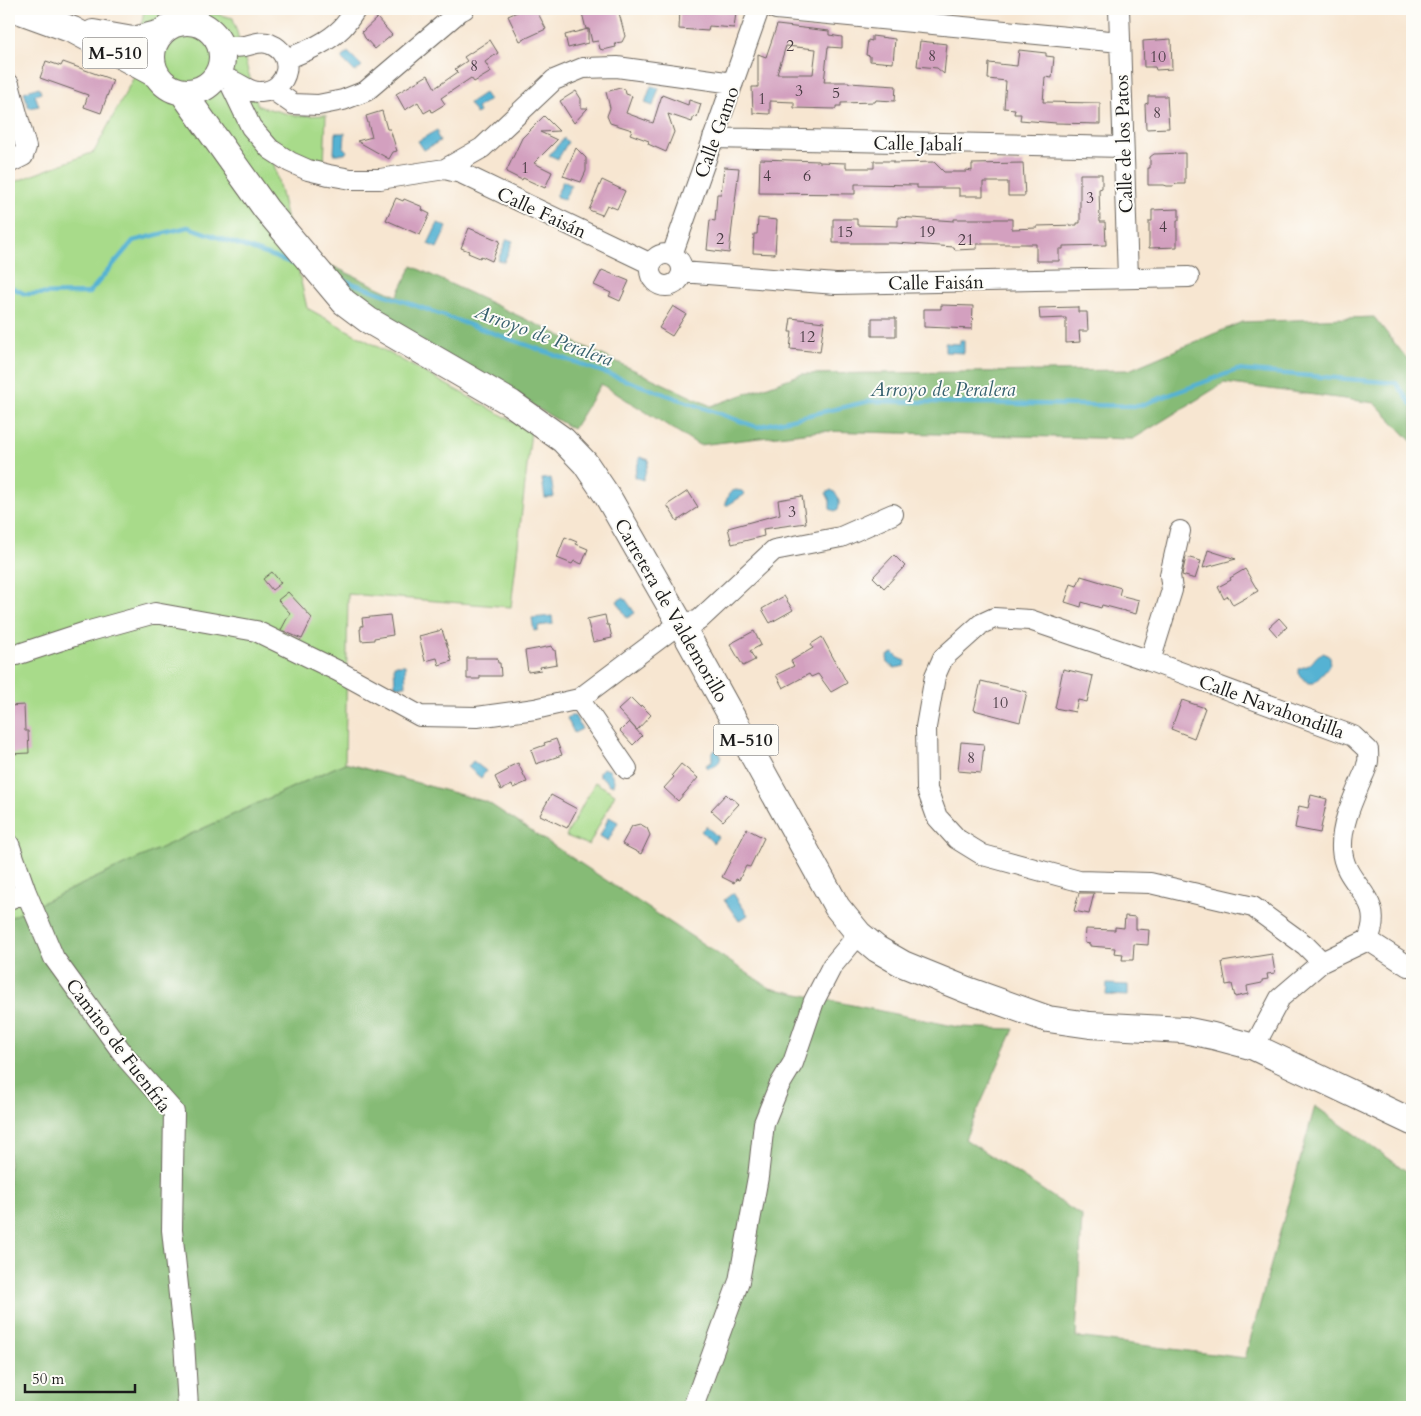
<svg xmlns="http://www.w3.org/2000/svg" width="1421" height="1416" font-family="Cardo,serif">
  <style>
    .green { fill: #a8db8a; stroke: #627c53 }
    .forest { fill: #86bb76; stroke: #516c49 }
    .water { fill: #55b2d3; stroke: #386778 }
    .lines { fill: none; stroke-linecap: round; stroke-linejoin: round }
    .stream { stroke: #55b2d3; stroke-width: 4.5 }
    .building { fill: #d3a0bf; fill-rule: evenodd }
    .minor-casing { stroke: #69635b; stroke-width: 22 }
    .major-casing { stroke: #69635b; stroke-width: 28 }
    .minor { stroke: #fff; stroke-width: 20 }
    .major { stroke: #fff; stroke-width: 26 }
    .labels { text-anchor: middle; stroke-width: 4; stroke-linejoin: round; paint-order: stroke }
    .number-label { font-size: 16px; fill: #4a3d45 }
    .shield { fill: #fdfcf7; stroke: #605f5e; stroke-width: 1 }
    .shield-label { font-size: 18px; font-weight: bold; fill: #1c1c1c }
    .street-label { font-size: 19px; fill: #1c1c1c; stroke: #fdfcf7 }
    .water-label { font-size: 20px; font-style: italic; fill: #36606e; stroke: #fdfcf7 }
  </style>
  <rect width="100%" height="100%" fill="#fdfcf7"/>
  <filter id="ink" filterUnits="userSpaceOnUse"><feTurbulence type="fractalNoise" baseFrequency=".02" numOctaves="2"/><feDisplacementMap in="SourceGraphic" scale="10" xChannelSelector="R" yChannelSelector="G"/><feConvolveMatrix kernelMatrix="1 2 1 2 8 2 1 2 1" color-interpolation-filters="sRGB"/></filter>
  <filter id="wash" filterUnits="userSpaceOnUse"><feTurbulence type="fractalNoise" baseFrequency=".0096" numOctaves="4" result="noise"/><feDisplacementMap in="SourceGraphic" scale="20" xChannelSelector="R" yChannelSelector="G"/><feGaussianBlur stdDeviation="1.12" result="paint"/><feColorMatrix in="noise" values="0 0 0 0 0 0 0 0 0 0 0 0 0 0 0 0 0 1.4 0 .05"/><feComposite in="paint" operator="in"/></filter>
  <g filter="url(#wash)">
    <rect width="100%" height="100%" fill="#f7e6d1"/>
    <path class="green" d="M144 9H194L233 18 258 106 296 116 326 115 324 166 298 157 283 148 265 131 278 180 307 308 531 431 511 607 348 594 345 763 9 918V184L94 152 134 77Z
      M595 782 615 794 589 845 566 836Z"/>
    <path class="forest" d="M328 264 397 296 412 266 711 406 802 374 1129 370 1242 322 1374 317 1412 365V442L1375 403 1224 383 1133 439 821 431 699 445 601 384 573 429 362 306Z
      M345 763 487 802 770 988 958 1027 1014 1029 965 1139 1082 1216 1076 1337 1245 1358 1315 1106 1412 1175V1407H9V918Z"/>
    <path class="water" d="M348 52 362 66 355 72 341 58Z
      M651 86 659 88 653 106 645 103Z
      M39 87 41 93 35 95 39 106 29 108 24 92Z
      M484 93 489 100 477 108 479 112 476 114 469 103Z
      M437 130 439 133 437 135 440 141 424 150 418 141Z
      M335 133H345L344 148 347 151 345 154H334Z
      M564 138 568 142 558 159 549 155Z
      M563 181 571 185 564 200 556 196Z
      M438 223 447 227 437 248 428 244Z
      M507 239 513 241 504 262 498 260Z
      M960 340H964V353L945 352V343L960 344Z
      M640 457 649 460 643 480 634 477Z
      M551 478 554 497 545 498 542 479Z
      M736 490 742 491 745 494 744 495 728 505H726L725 503C729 496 727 492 736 490Z
      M831 490C838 493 841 501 838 509L835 511 830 509V501L826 493Z
      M624 597 635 613 627 618 617 601Z
      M552 616 553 624 538 626V630L534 631 532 618Z
      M894 653 899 658 906 661 905 666 895 668 888 664 887 657 890 654Z
      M1323 653C1342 659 1320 676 1314 683H1308L1298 674V669C1302 667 1307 667 1310 664 1315 660 1316 655 1323 653Z
      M394 665H405L406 686H395Z
      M570 716H575L582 729 574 733 567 718Z
      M716 749 719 751C724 760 717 766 708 768L706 765 712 762V753Z
      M473 761 486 771 481 778 468 767Z
      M603 768 609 770C611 774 616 779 613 785H609L606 780 599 776V772Z
      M609 817 618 822 608 841 600 836Z
      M706 826 718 837 713 843 701 831Z
      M733 893 748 915 739 921 724 900Z
      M1107 984 1128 985V996L1106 995Z"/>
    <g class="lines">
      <path class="stream" d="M338 278 757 427 870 401 1139 406 1237 370 1396 383 1412 405
        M9 286 25 294 89 293 133 241 188 227 300 266"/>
    </g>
    <g id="blocks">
      <path class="building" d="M524 9H536L546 29 520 41 508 16Z
        M581 9H618L625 36 622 42 615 43 616 47 603 50 600 49 598 41 592 42 589 29H586Z
        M680 9 736 13 734 28 709 26 708 31 679 29Z
        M377 18 392 35 375 49 365 38 362 32Z
        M777 25 829 31V35L842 37V48L828 47 824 82H849V83L896 86 895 101 876 100 875 102 841 103V106H836V109L794 108V102L770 101V114L753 113 752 87H758V54L766 57ZM786 46 816 49 813 74H777Z
        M588 29V43L568 48 565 35Z
        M872 36 895 39 893 63 870 61V56L866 55 868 40 872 41Z
        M1171 39 1172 69 1156 70 1155 67H1144L1143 41Z
        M490 40 498 53 485 62 491 72 474 82 471 78 441 98 445 104 432 112 431 109 424 113 418 102 405 110 396 94 428 75 435 88 458 72 455 69 467 61 464 57Z
        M920 41 947 44 944 74 937 68 917 66Z
        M1019 50 1046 53V56L1054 57 1052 78 1045 77 1043 102 1100 103V124L1056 123 1020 120 1021 114H1014L1015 109 1004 108 1006 81 988 79 989 63 1017 66Z
        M46 61 61 66 63 62 113 80 101 113 84 107 88 95 40 78Z
        M620 88 625 89 626 94 632 96 626 113 653 123 662 95 688 105 689 100 701 104 697 117 694 116 692 122 668 114 674 132 666 152 648 144 649 141 630 134 632 130 610 123 607 116 610 108 606 92Z
        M576 91 581 99V108H588L574 123 560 101Z
        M1148 96H1167L1169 128 1146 129 1145 104 1148 103Z
        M382 111 387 129H390L397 151 393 152 389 159 357 141 372 137 366 116Z
        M544 116 559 131 540 132 557 140 534 163 552 172 545 188 523 178 522 180 506 172 522 138Z
        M576 148 586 158V171L581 182 563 176Z
        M1185 153V184H1176L1174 186H1167L1164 185H1148V168H1150V157L1154 154Z
        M760 159 819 161V162L846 163V168H874V161H893V163L934 162 944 172H966V170L972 171V164L1023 163 1025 196H1008V182H983V196H959V188H917V185L861 184H855V194L759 193Z
        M724 167 739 168 729 253 707 250 710 220 715 221 717 194H721Z
        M1080 174H1102V188L1099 189 1100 222H1105L1106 245 1063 246V249H1059V261H1036V244H977V249L955 250 954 247 896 243H833V219H857V225L898 226V217L954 221V219H1012V229L1037 228V226L1077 225V223H1080Z
        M602 180 625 191 617 209 607 205 602 215 589 210Z
        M396 198 403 201 404 199 423 207 422 210 430 214 420 235 386 220Z
        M1179 209V220H1177V247L1149 248V221H1152V210Z
        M758 218 777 220 775 254 753 253 754 234H757Z
        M469 228 500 241 492 261 481 256 480 258 468 253 469 251 461 248Z
        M602 270 629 281 620 301 609 296 611 293 594 285Z
        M941 305 973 306 972 329 924 327V309H941Z
        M673 306 686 314 672 336 659 328Z
        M1078 307V312H1087L1088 331H1079L1080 342 1066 343V318L1040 319 1039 308Z
        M791 318 824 322 820 352 790 349 792 332H789Z
        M872 318H896V336H872Z
        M688 491 698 507 677 521 667 505Z
        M802 496 806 523 763 529 764 536 732 544 728 528 780 514 778 500Z
        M565 537 577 542 576 544 588 549 582 564 574 561 572 564 557 558Z
        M1208 550 1214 552 1236 559 1203 568Z
        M894 555 905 566 884 588 873 577Z
        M1186 557 1201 561 1195 579 1182 575Z
        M1245 569 1258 591 1233 605 1228 596 1224 599 1218 587 1231 580 1230 578Z
        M272 572 281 583 272 590 263 579Z
        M1081 576 1121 588 1119 595 1139 600 1136 614 1102 605 1101 608 1082 602 1081 607 1065 602 1071 584 1077 586Z
        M288 592 312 618 302 639 281 630 290 613 278 600Z
        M784 596 793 610 770 623 762 609Z
        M390 615 393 635 374 638V640L361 641 360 629H361V626H363L362 618Z
        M605 615 607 625H609L612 638 593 642 587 619Z
        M1279 618 1287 627 1277 636 1269 627Z
        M442 630 452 661 439 665 437 658 425 661 419 636Z
        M754 631 761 645 750 651 755 660 743 666 730 644Z
        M822 637 847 683 831 692 818 674 811 677 809 674 783 688 776 675 794 666 791 661 813 648 811 644Z
        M552 646 553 650H555L557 664 540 667 541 670 528 672 525 651Z
        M467 658H497L498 663H500L501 676H480V679H467Z
        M1063 669 1093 676 1087 702 1078 700 1075 712 1055 708Z
        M981 681 1027 692 1020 722 974 710Z
        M631 698 640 707 641 705 651 715 637 730 618 710Z
        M1182 700 1205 708 1194 738 1171 729Z
        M24 705 25 731H28L29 753 11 754 9 706Z
        M629 722 642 736 633 745 620 731Z
        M556 739 562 755 536 764 531 750 545 745 544 743Z
        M961 742 984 744 981 773 958 771Z
        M518 763 527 782 513 788 512 785 501 790 495 777 508 770 507 768Z
        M681 764 698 778 678 801 664 788 674 777 672 775Z
        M726 794 730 798 731 797 739 804 723 821 711 810Z
        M551 795 577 809 567 828 540 815Z
        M1311 795 1327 799 1320 833 1295 828 1299 806 1308 808Z
        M640 824 647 828 650 835 641 854 622 844 632 826Z
        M747 829 764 838 750 867 746 866 739 880 736 879 734 883 722 877Z
        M1079 893H1094L1089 914 1074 911Z
        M1125 916 1136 917V929L1149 930 1148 945 1134 944 1133 960H1122L1123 954 1114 953 1115 948 1090 946V944L1085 943 1086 929 1115 930V927L1124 928Z
        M1272 954 1275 973 1267 974 1268 979 1262 980V983L1247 986 1248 994 1235 997 1232 984 1226 985 1222 962Z"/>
    </g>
  </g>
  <g filter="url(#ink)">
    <use href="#blocks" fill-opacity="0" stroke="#69635b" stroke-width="1"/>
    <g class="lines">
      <defs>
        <path id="minor" d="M776 9 1120 42
          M1119 9 1128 278
          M220 46C228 46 236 48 244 46 252 45 261 40 270 44 296 54 290 90 261 92 247 93 239 81 226 79
          M286 59C306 51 326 44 342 28 347 23 352 15 356 9
          M228 79 251 127 270 149 290 162 308 170 329 175 351 179H380L445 169 482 148 554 80 583 68 617 67 733 83
          M9 84 26 147 23 156 9 163
          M273 90 293 104 318 105 343 100 366 91 460 11 464 9
          M713 138 1123 147
          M445 169 461 173 651 264
          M650 270a16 16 0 1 1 32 0a16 16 0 1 1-32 0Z
          M672 255 759 9
          M682 272 836 284 1189 277
          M9 655H16L86 632 155 613 256 631 338 671 420 716 477 717 535 709 579 699 680 623 698 621 774 550 841 537 893 514
          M1150 661 1172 590 1170 575 1180 531
          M579 699 627 769
          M9 844 26 892 54 958 127 1059 174 1112 172 1230 184 1342 188 1407
          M9 899 26 892
          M1368 940 1408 966H1412
          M1254 1047 1280 998 1322 962 1368 940C1387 895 1344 888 1342 849 1341 826 1351 804 1360 783 1362 777 1366 771 1367 765 1369 761 1368 755 1368 750L1353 736 1150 661 1030 620 994 618 981 624 943 658 935 676 926 727 927 789 937 817 957 839 983 855 1079 881 1150 883 1253 907 1305 945 1322 962
          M693 1407 739 1281 758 1177 764 1123 779 1086 793 1063 814 1001 832 966 859 934"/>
        <path id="major" d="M15 9 73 30 157 75
          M152 57a35 35 0 1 1 70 0a35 35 0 1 1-70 0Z
          M93 33 133 40 161 33
          M183 93 266 209 344 302 368 320 511 403 563 440 585 463 608 497 680 623 837 907 859 934 877 949 903 964 967 990 1048 1019 1090 1025 1184 1030 1213 1036 1254 1047 1412 1122"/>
      </defs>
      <use href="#minor" class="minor-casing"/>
      <use href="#major" class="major-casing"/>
      <use href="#minor" class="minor"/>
      <use href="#major" class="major"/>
    </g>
  </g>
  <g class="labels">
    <g class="number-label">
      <text x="790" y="51">2</text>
      <text x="932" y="61">8</text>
      <text x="1158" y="62">10</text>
      <text x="474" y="71">8</text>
      <text x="799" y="96">3</text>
      <text x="836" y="98">5</text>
      <text x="762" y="104">1</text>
      <text x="1157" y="118">8</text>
      <text x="525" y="173">1</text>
      <text x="767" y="181">4</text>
      <text x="807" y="181">6</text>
      <text x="1090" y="203">3</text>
      <text x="1163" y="232">4</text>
      <text x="845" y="237">15</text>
      <text x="927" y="237">19</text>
      <text x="720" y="244">2</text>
      <text x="966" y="245">21</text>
      <text x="807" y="342">12</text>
      <text x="792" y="517">3</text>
      <text x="1000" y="708">10</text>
      <text x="971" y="763">8</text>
    </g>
    <g class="shield">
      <rect x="82.5" y="37.5" width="65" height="31" rx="4"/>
      <rect x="713.5" y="724.5" width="65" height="31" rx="4"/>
    </g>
    <g class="shield-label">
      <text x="115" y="59">M-510</text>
      <text x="746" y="746">M-510</text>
    </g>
    <g class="street-label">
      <text transform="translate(716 132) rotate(-70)" y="7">Calle Gamo</text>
      <text transform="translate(918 143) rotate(1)" y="7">Calle Jabalí</text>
      <text transform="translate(1123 144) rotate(-92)" y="7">Calle de los Patos</text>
      <text transform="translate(542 212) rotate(25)" y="7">Calle Faisán</text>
      <text transform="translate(936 282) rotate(-1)" y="7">Calle Faisán</text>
      <text transform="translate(672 610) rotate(60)" y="7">Carretera de Valdemorillo</text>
      <text transform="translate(1272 706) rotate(20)" y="7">Calle Navahondilla</text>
      <text transform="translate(119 1045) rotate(53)" y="7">Camino de Fuenfría</text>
    </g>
    <g class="water-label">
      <text transform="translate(544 335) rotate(20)" y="7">Arroyo de Peralera</text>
      <text x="943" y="396">Arroyo de Peralera</text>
    </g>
  </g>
  <rect width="1421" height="1416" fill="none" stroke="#fdfcf7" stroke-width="30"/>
  <path d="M25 1384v8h110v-8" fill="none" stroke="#1c1c1c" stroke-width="2.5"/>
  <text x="32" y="1384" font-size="15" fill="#1c1c1c" stroke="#fdfcf7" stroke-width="4" paint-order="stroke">50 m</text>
</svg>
